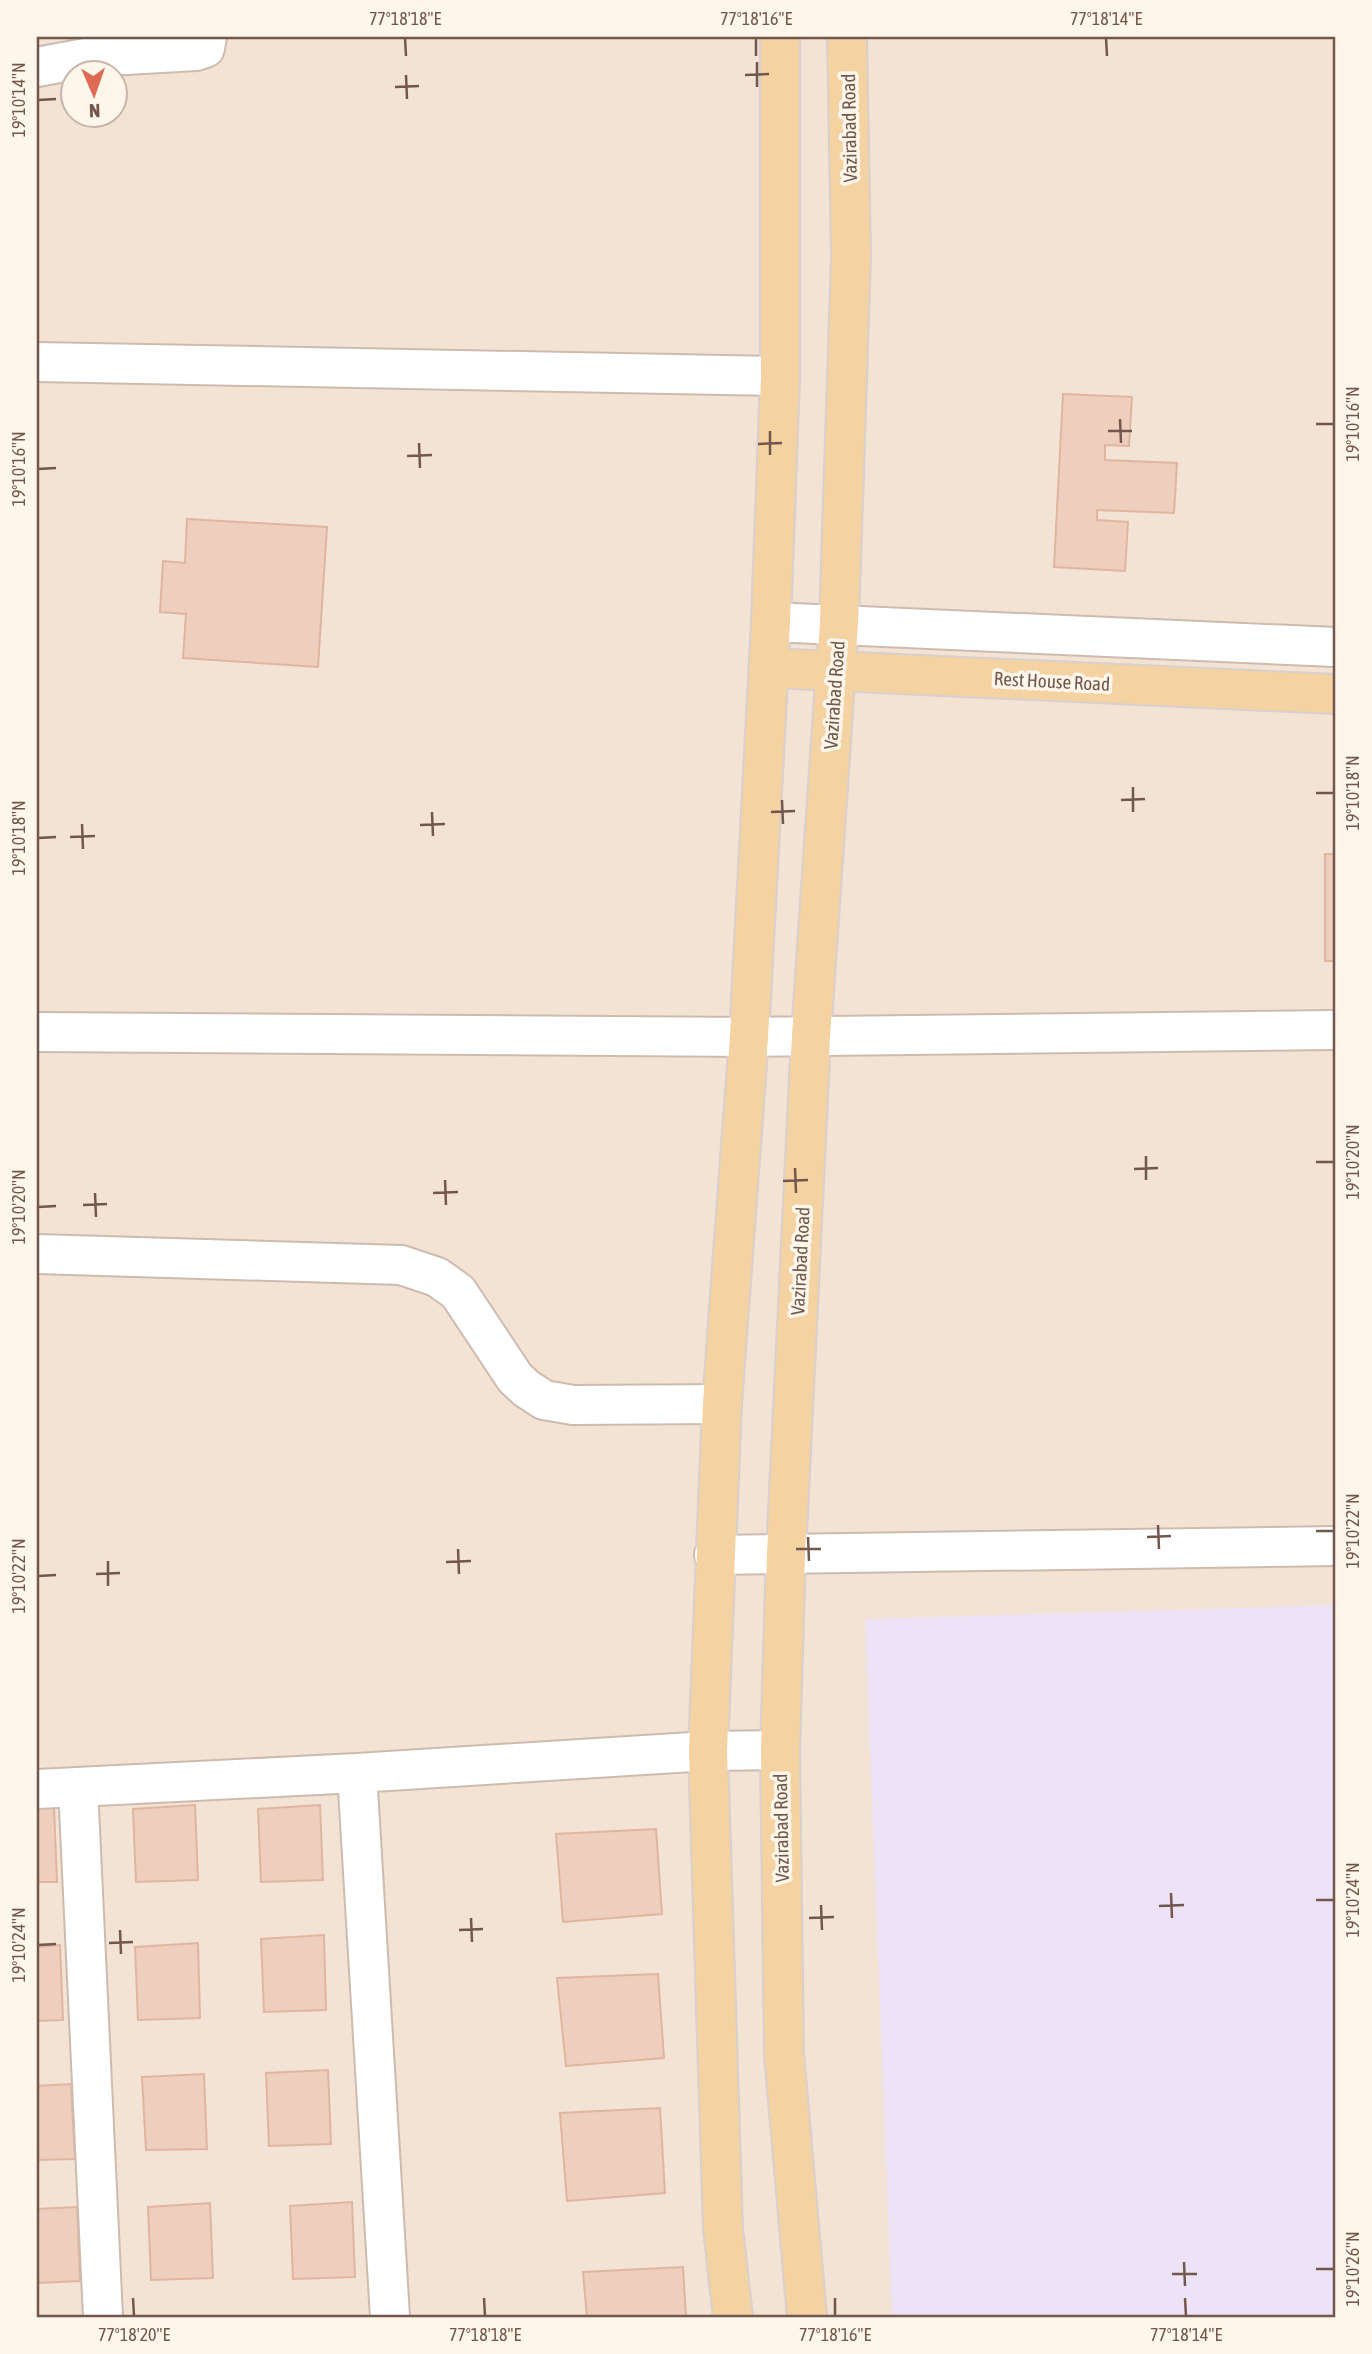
<svg xmlns="http://www.w3.org/2000/svg" width="1372" height="2354" font-family="'Asap Condensed',sans-serif">
  <style>
    .residential { fill: #f2e3d4; fill-rule: evenodd }
    .education { fill: #eee2f7 }
    .building { fill: #eecfbe; stroke: #e0b5a0; stroke-width: 2 }
    .lines { fill: none; stroke-linecap: round; stroke-linejoin: round }
    .minor-casing { stroke: #cebbaf; stroke-width: 42 }
    .major-casing { stroke: #d8d0cd; stroke-width: 42 }
    .minor { stroke: #fff; stroke-width: 38 }
    .major { stroke: #f5d2a2; stroke-width: 38 }
    .ticks { fill: none; stroke: #72574c; stroke-width: 2.5 }
    .labels { text-anchor: middle; stroke-width: 7; stroke-linejoin: round; paint-order: stroke }
    .street-label { font-size: 19px; fill: #72574c; stroke: #fef5eb }
    .neatline { fill: none; stroke: #72574c; stroke-width: 2.5 }
    .ticks-label { font-size: 18px; text-anchor: middle; fill: #72574c }
  </style>
  <rect width="100%" height="100%" fill="#fbf1e5"/>
  <path class="residential" d="M37 37H1335V2317H37ZM74 74H116V116H74Z"/>
  <path class="education" d="M1335 1605V2317H892L865 1619Z"/>
  <path class="building" d="M1063 394 1132 397 1129 446 1105 445V460L1177 463 1174 513 1097 510V520L1128 522 1125 571 1054 567Z
    M187 519 327 527 318 667 183 658 186 614 160 612 163 561 185 563Z
    M1325 854H1335V961H1325Z
    M195 1805 198 1880 136 1882 133 1809Z
    M320 1805 323 1880 261 1882 258 1809Z
    M54 1807 57 1882H37V1808Z
    M656 1829 662 1914 563 1922 556 1834Z
    M324 1935 326 2010 264 2012 261 1939Z
    M198 1943 200 2018 138 2020 135 1947Z
    M60 1945 63 2020 37 2021V1947Z
    M658 1974 664 2058 566 2066 557 1978Z
    M328 2070 331 2144 269 2146 266 2073Z
    M204 2074 207 2149 146 2150 142 2077Z
    M71 2084 75 2159 37 2160V2086Z
    M660 2108 665 2193 567 2201 560 2113Z
    M352 2202 355 2277 293 2279 290 2206Z
    M210 2203 213 2278 151 2280 148 2207Z
    M77 2207 80 2281 37 2283V2209Z
    M683 2267 686 2317H587L583 2272Z"/>
  <g class="lines">
    <defs>
      <path id="minor" d="M37 67 91 57 196 51 205 48 207 37
        M37 362 780 376
        M771 622 1335 647
        M37 1032 749 1037 1335 1030
        M37 1254 401 1265 437 1277 458 1292 515 1378 527 1389 544 1400 573 1405 722 1404
        M714 1555 1335 1546
        M357 1773 390 2317
        M78 1787 103 2317
        M37 1789 357 1773 708 1751 780 1750"/>
      <path id="major" d="M769 668 1335 694
        M733 2317 723 2229 708 1751 722 1404 749 1037 771 622 780 376V37
        M807 2317 784 2054 780 1750 786 1554 811 1036 839 623 851 256 847 37"/>
    </defs>
    <use href="#minor" class="minor-casing"/>
    <use href="#major" class="major-casing"/>
    <use href="#minor" class="minor"/>
    <use href="#major" class="major"/>
  </g>
  <path class="ticks" d="M405 38 406 56M756 38V56M1106 38 1107 56M757 62V87M406 75 407 99M745 75 769 74M395 87 419 86M38 100 56 99M1120 419 1121 443M1316 424H1334M770 431V455M1108 431H1132M419 443 420 468M758 444 782 443M407 456 432 455M38 469 56 468M1133 787V812M1316 793H1334M782 800 783 824M1121 800 1145 799M432 812 433 836M771 812 795 811M82 824 83 849M420 825 445 824M70 837 95 836M38 838 56 837M1146 1156V1180M1316 1162H1334M795 1168 796 1193M1134 1169 1158 1168M445 1180 446 1205M783 1181 808 1180M95 1193 96 1217M433 1193 458 1192M83 1205 107 1204M38 1207 56 1206M1158 1525 1159 1549M1316 1531H1334M808 1537 809 1561M1147 1537 1171 1536M458 1549 459 1574M796 1549H821M108 1561V1586M446 1562 471 1561M96 1574 120 1573M38 1576 56 1575M1171 1893 1172 1918M1316 1900H1334M821 1905 822 1930M1159 1906 1184 1905M471 1918 472 1942M809 1918 834 1917M120 1930 121 1954M459 1930 483 1929M109 1943 133 1942M38 1945 56 1944M1184 2262 1185 2286M1316 2269H1334M1172 2274H1197M133 2298 134 2316M484 2298 485 2316M835 2298V2316M1185 2298 1186 2316"/>
  <g class="labels">
    <g class="street-label">
      <text transform="translate(849 128) rotate(-91)" y="7">Vazirabad Road</text>
      <text transform="translate(1052 681) rotate(3)" y="7">Rest House Road</text>
      <text transform="translate(834 695) rotate(-86)" y="7">Vazirabad Road</text>
      <text transform="translate(800 1261) rotate(-87)" y="7">Vazirabad Road</text>
      <text transform="translate(781 1828) rotate(-91)" y="7">Vazirabad Road</text>
    </g>
  </g>
  <rect width="1372" height="2354" fill="none" stroke="#fef5eb" stroke-width="77"/>
  <g transform="translate(94 94) rotate(178)"><circle r="33" fill="#fef5eb" stroke="#c6b6ab" stroke-width="2"/>
  <path d="M0-5L12 26L0 18L-12 26Z" fill="#dd6a52"/>
  <text y="-10" font-size="19" font-weight="bold" text-anchor="middle" fill="#72574c">N</text>
  </g>
  <rect x="38" y="38" width="1296" height="2278" class="neatline"/>
  <g class="ticks-label">
    <text x="405" y="25">77°18'18"E</text>
    <text x="756" y="25">77°18'16"E</text>
    <text x="1106" y="25">77°18'14"E</text>
    <text transform="translate(19 100) rotate(-90)" y="6">19°10'14"N</text>
    <text transform="translate(1353 424) rotate(-90)" y="6">19°10'16"N</text>
    <text transform="translate(19 469) rotate(-90)" y="6">19°10'16"N</text>
    <text transform="translate(1353 793) rotate(-90)" y="6">19°10'18"N</text>
    <text transform="translate(19 838) rotate(-90)" y="6">19°10'18"N</text>
    <text transform="translate(1353 1162) rotate(-90)" y="6">19°10'20"N</text>
    <text transform="translate(19 1207) rotate(-90)" y="6">19°10'20"N</text>
    <text transform="translate(1353 1531) rotate(-90)" y="6">19°10'22"N</text>
    <text transform="translate(19 1576) rotate(-90)" y="6">19°10'22"N</text>
    <text transform="translate(1353 1900) rotate(-90)" y="6">19°10'24"N</text>
    <text transform="translate(19 1945) rotate(-90)" y="6">19°10'24"N</text>
    <text transform="translate(1353 2269) rotate(-90)" y="6">19°10'26"N</text>
    <text x="134" y="2341">77°18'20"E</text>
    <text x="485" y="2341">77°18'18"E</text>
    <text x="835" y="2341">77°18'16"E</text>
    <text x="1186" y="2341">77°18'14"E</text>
  </g>
</svg>
